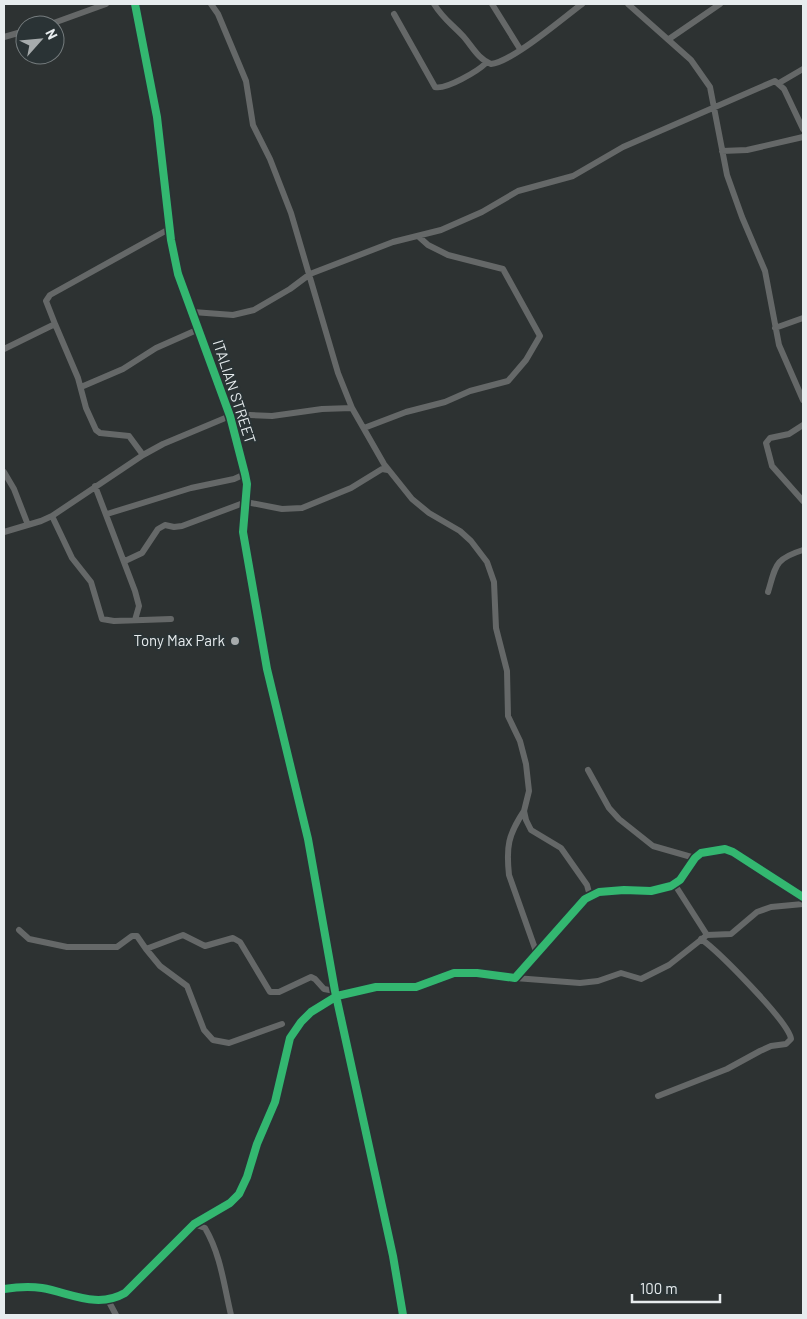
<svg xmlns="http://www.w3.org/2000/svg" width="807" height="1319" font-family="Barlow,sans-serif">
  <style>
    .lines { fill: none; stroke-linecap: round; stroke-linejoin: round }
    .minor { stroke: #656868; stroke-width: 6 }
    .cycleway-casing { stroke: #2a3335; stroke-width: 11 }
    .cycleway { stroke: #33b770; stroke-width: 8 }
    .poi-dot { fill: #a6abac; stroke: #2a3335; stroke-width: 2 }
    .labels { text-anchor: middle; stroke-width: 4; stroke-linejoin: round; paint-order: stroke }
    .street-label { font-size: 15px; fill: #e7ecee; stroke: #2a3335 }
    .poi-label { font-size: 15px; fill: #e7ecee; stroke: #2a3335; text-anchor: end }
  </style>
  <rect width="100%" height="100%" fill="#2d3232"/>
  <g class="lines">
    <path class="minor" d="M135 4 157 117 171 240 178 274 230 416 245 474 247 484 243 532 267 669 308 839 335 991 393 1256 403 1315
      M211 4 218 14 246 81 253 125 270 159 291 213 338 373 352 408 384 464 412 499 429 513 460 531 471 541 487 562 494 582 496 628 507 671 508 716 520 741 526 764 529 791 524 811 526 820 531 830 561 848 587 885 590 896
      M434 4C444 20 451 23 463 36 472 46 478 59 491 64 512 62 563 18 582 4
      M492 4 520 49
      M628 4 691 60 710 87 727 175 742 217 765 271 779 345 803 400
      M394 14 435 87C446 90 478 71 486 63
      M48 25 106 4
      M4 37 25 31
      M669 39 720 4
      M779 83 803 69
      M722 151 747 150 803 137
      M193 312 233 315 254 310 290 289 310 274 393 242 441 230 482 212 518 191 573 176 623 147 775 81 784 89 803 129
      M55 324 78 378 86 408 96 430 100 433 129 436 143 455
      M775 328 803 318
      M4 349 55 324 46 301 50 295 169 229
      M81 387 123 369 156 348 199 329
      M250 415 272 416 322 409 352 408
      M803 425 789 434 770 438 766 443 772 466 803 501
      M364 428 406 412 445 402 470 391 508 381 526 360 540 336 503 269 448 255 428 245 418 236
      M4 472 14 489 28 525
      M95 486 135 591 139 606 135 620
      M107 514 191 488 234 479 245 474
      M52 516 72 558 91 582 102 619 114 621 171 619
      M4 532 41 521 52 516 143 455 163 444 230 416
      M125 561 142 553 158 529 165 525 174 527 182 526 246 502 282 509 302 508 351 488 382 469 388 470
      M768 592C776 566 774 559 803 550
      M588 770 609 808 619 819 653 846 695 858
      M524 811C508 835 506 847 509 875L537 954
      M675 885 707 935
      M19 930 29 939 67 947H117L132 936H137L146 949 183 935 205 946 233 938 240 942 270 992H279L311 977 315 979 324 989 335 991
      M146 949 160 966 187 986 204 1030 213 1040 229 1043 282 1024
      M515 978 580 983 598 981 621 973 641 979 669 965 707 935 731 934 757 912 771 907 803 904
      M658 1096 727 1069 760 1051 771 1046 786 1044 791 1039C789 1022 718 951 701 939
      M194 1224 205 1228C221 1255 224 1286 231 1315
      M4 1289C16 1287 30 1286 42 1288 71 1293 97 1309 125 1293L194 1224 230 1203 239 1194 247 1177 257 1144 275 1102 290 1038 301 1022 311 1012 337 996 376 987H416L454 973H477L515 978 585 899 599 892 624 890 651 891 671 886 680 880 695 858 701 853 725 849 733 852 803 897
      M108 1300 116 1315"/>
    <defs>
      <path id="cycleway" d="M135 4 157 117 171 240 178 274 230 416 245 474 247 484 243 532 267 669 308 839 335 991 393 1256 403 1315
        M4 1289C16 1287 30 1286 42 1288 71 1293 97 1309 125 1293L194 1224 230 1203 239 1194 247 1177 257 1144 275 1102 290 1038 301 1022 311 1012 337 996 376 987H416L454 973H477L515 978 585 899 599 892 624 890 651 891 671 886 680 880 695 858 701 853 725 849 733 852 803 897"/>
    </defs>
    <use href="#cycleway" class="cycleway-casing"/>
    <use href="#cycleway" class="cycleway"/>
  </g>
  <circle class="poi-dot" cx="235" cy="641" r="5"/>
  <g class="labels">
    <g class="street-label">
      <text transform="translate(234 392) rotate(72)" y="5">ITALIAN STREET</text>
    </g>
    <g class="poi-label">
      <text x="225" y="646">Tony Max Park</text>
    </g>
  </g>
  <rect width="807" height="1319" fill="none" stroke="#e7ecee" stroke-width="10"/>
  <g transform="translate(40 40) rotate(63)"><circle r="24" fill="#2a3335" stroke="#767d7f"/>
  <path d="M0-4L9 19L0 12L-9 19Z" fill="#a6abac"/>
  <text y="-8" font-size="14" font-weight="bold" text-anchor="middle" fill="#e7ecee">N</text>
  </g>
  <path d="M632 1294v8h88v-8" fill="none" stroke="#e7ecee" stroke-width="2.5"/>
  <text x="640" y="1294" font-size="15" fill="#e7ecee" stroke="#2a3335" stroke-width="4" paint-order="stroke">100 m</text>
</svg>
